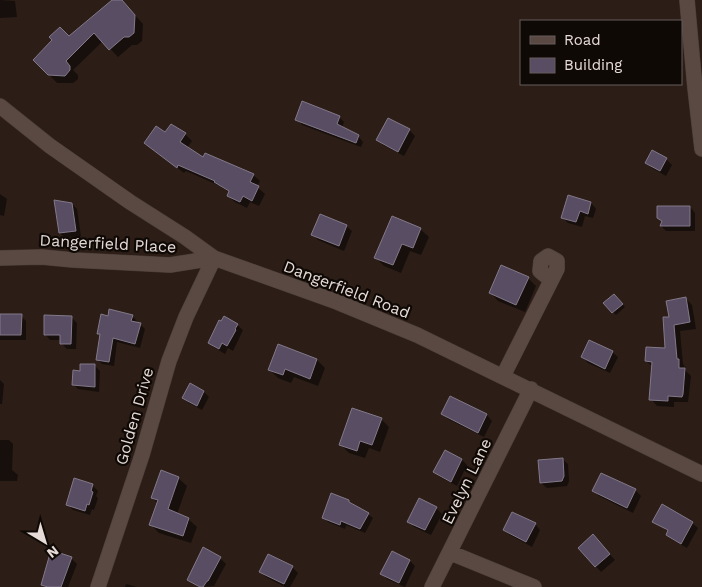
<svg xmlns="http://www.w3.org/2000/svg" width="702" height="587" font-family="'Work Sans',sans-serif">
  <style>
    .shadow { fill: #0007 }
    .building { fill: #594d64; stroke: #827989 }
    .lines { fill: none; stroke-linecap: round; stroke-linejoin: round }
    .minor-casing { stroke: #463a36; stroke-width: 16 }
    .minor { stroke: #5a4942; stroke-width: 15 }
    .labels { text-anchor: middle; stroke-width: 4.5; stroke-linejoin: round; paint-order: stroke }
    .street-label { font-size: 16px; fill: #e6dbd7; stroke: #0f0906 }
  </style>
  <rect width="100%" height="100%" fill="#2c1d16"/>
  <path class="shadow" d="M0 0 15 1 17 17 0 18Z
    M114 0H121L143 24 142 41 137 45H132L118 57 103 41 73 70 78 75V79L73 83H57L35 60 69 38Z
    M339 117 344 122 342 128 358 136 363 142 361 147 302 125 297 119Z
    M388 119 409 130 415 136 404 156 383 145 378 140Z
    M166 134H185L192 141 187 148 204 159 253 175 260 181 257 187 265 194 259 206 250 202 247 208 235 202 228 196 230 193 220 186 186 171 184 173 146 143Z
    M652 152 666 159 672 165 666 176 652 168 646 163Z
    M0 194 7 199 4 216 0 215Z
    M591 203 596 209 593 218 585 216 582 227 568 223 562 217Z
    M72 204 77 209 81 236 65 238 60 233Z
    M690 207 695 213V231H666L661 226 663 222 658 218Z
    M346 226 352 231 344 251 318 240 313 235Z
    M420 229 429 237 421 255 410 251 401 273 384 266 376 258Z
    M528 278 536 286 525 312 498 301 490 292Z
    M614 295 625 307 616 315 605 304Z
    M685 298 692 305 696 329 680 331 683 364 685 367V370L691 376 688 402H674V407L657 406 651 399 653 367 646 361 666 349 671 318Z
    M0 316H21L26 321V340H0Z
    M132 316 137 321 136 323 140 324 145 329 140 348 117 342 114 366 102 364 97 359 101 336 98 333 109 317Z
    M71 317 77 323 76 349H67L61 343V340H50L45 334Z
    M237 325 243 330 233 351 228 348 225 354 215 348 209 343Z
    M612 352 618 357 610 373 588 363 583 357Z
    M317 360 325 368 318 386 294 377 291 383 278 378 270 370Z
    M95 366 100 371 99 392 78 389 73 384 81 372Z
    M0 380 4 384 2 404H0Z
    M190 385 204 392 209 397 202 410 189 403 184 398Z
    M451 398 487 415 492 421 484 437 448 419 443 414Z
    M381 419 389 427 380 452 369 448 365 458 349 453 341 445Z
    M0 440H9L13 444 12 470 18 475 17 481H0Z
    M445 451 462 460 467 465 457 486 440 477 434 472Z
    M562 459 568 464 569 481 567 486 547 488 541 483Z
    M178 478 187 486 177 514 188 519 197 527 191 543 159 533 151 525 158 503 152 498Z
    M92 485 98 491 96 496 98 498 94 510 92 509 90 515 73 510 67 504Z
    M635 490 641 496 633 513 599 496 594 491Z
    M419 500 437 509 442 514 431 535 414 527 409 521Z
    M349 501 373 518 365 533 346 525 345 529 328 522 323 517Z
    M654 521 692 523 698 528 687 548 673 540 667 535 669 532Z
    M535 524 540 530 532 547 510 535 504 530Z
    M598 542 615 560 601 572 579 548Z
    M392 552 410 561 415 566 405 587 387 579 382 574Z
    M71 558 77 564 68 587H45L43 584Z
    M220 558 226 564 214 586 198 587 189 579Z
    M292 567 298 573 290 587H285L266 577 260 572Z
    M126 584 137 587H125Z"/>
  <path class="building" d="M112 0H122L135 15 134 33 129 37H124L109 50 94 33 66 61 70 66V70L65 76 48 75 33 60 52 40 49 37 60 27 69 36Z
    M302 101 340 116 337 124 359 135 356 143 295 120Z
    M388 118 410 129 398 152 376 140Z
    M171 124 186 133 180 142 203 157 205 153 254 174 250 182 259 186 252 201 243 196 240 202 227 196 229 191 214 182 215 181 178 165 177 168 144 143 156 126 165 132Z
    M652 150 667 158 660 171 645 163Z
    M568 195 591 202 588 214 580 211 576 222 561 218Z
    M54 200 72 203 76 231 59 233Z
    M657 206H690V226H660L662 221 657 218Z
    M320 214 347 225 339 246 311 235Z
    M392 216 421 228 413 248 402 244 393 265 374 258Z
    M501 265 529 277 516 305 489 293Z
    M614 294 623 304 612 313 603 303Z
    M686 297 690 322 674 325 677 359H679V368H685L683 394 682 397 668 396V401L649 400 652 362 645 361 646 347 665 348 663 317H669L666 301Z
    M109 309 133 315 131 321 141 323 135 344 113 338 109 362 96 360 100 334H97L101 314 108 316Z
    M0 314H22L21 335H0Z
    M44 315 72 316 71 344H60V335H44Z
    M224 316 238 324 235 329 236 330 227 346 222 343 219 349 208 343 219 320 221 321Z
    M589 340 613 351 605 369 581 357Z
    M278 344 317 359 310 379 285 369 283 375 268 370Z
    M80 364H95V387L72 385 73 370 80 371Z
    M190 383 204 391 197 406 182 398Z
    M450 396 487 414 478 433 441 414Z
    M352 408 382 418 372 445 360 441 357 451 339 445Z
    M445 450 462 459 451 482 433 472Z
    M563 458 564 476 562 481 540 483 538 460Z
    M161 470 179 477 168 509 189 518 183 536 149 525 158 500 151 498Z
    M601 473 636 489 627 508 592 491Z
    M74 478 93 484 91 491 93 492 89 505 87 504 85 511 66 505Z
    M331 493 349 500V502L369 513 360 529 341 521 340 525 322 518Z
    M419 498 437 507 425 530 407 522Z
    M662 504 693 522 681 544 666 535 668 530 652 522Z
    M512 512 536 523 526 542 503 530Z
    M593 534 610 554 595 567 578 548Z
    M203 547 221 557 208 581H207L203 587H200L187 580Z
    M51 550 72 557 61 587H48L41 585Z
    M392 551 410 560 399 583 380 574Z
    M268 554 293 566 284 584 259 572Z"/>
  <g class="lines">
    <defs>
      <path id="minor" d="M687 0 695 88 702 149
        M0 106 50 146 130 202 185 237 214 258 337 302 417 335 702 474
        M0 258 42 257 73 260 170 265 214 258
        M503 376 557 269V261L548 256 541 261 540 271 551 280
        M451 553 534 587
        M98 587 142 455 169 361 186 317 214 258
        M432 587 531 389"/>
    </defs>
    <use href="#minor" class="minor-casing"/>
    <use href="#minor" class="minor"/>
  </g>
  <g class="labels">
    <g class="street-label">
      <text transform="translate(108 243) rotate(3)" y="6">Dangerfield Place</text>
      <text transform="translate(347 289) rotate(21)" y="6">Dangerfield Road</text>
      <text transform="translate(134 416) rotate(-74)" y="6">Golden Drive</text>
      <text transform="translate(466 481) rotate(-64)" y="6">Evelyn Lane</text>
    </g>
  </g>
  <rect x="520" y="20" width="162" height="65" fill="#0f0906" stroke="#655d5a"/>
  <rect x="530" y="36" width="25" height="8" fill="#5a4942" stroke="#655d5a"/>
  <text x="564" y="45" font-size="15" fill="#e6dbd7">Road</text>
  <rect x="530" y="58" width="25" height="15" fill="#594d64" stroke="#655d5a"/>
  <text x="564" y="70" font-size="15" fill="#e6dbd7">Building</text>
  <g transform="translate(45 542) rotate(142)" stroke="#0f0906" stroke-width="4" paint-order="stroke">
  <path d="M0-4L9 19L0 12L-9 19Z" fill="#e6dbd7"/>
  <text y="-8" font-size="14" font-weight="bold" text-anchor="middle" fill="#e6dbd7">N</text>
  </g>
</svg>
